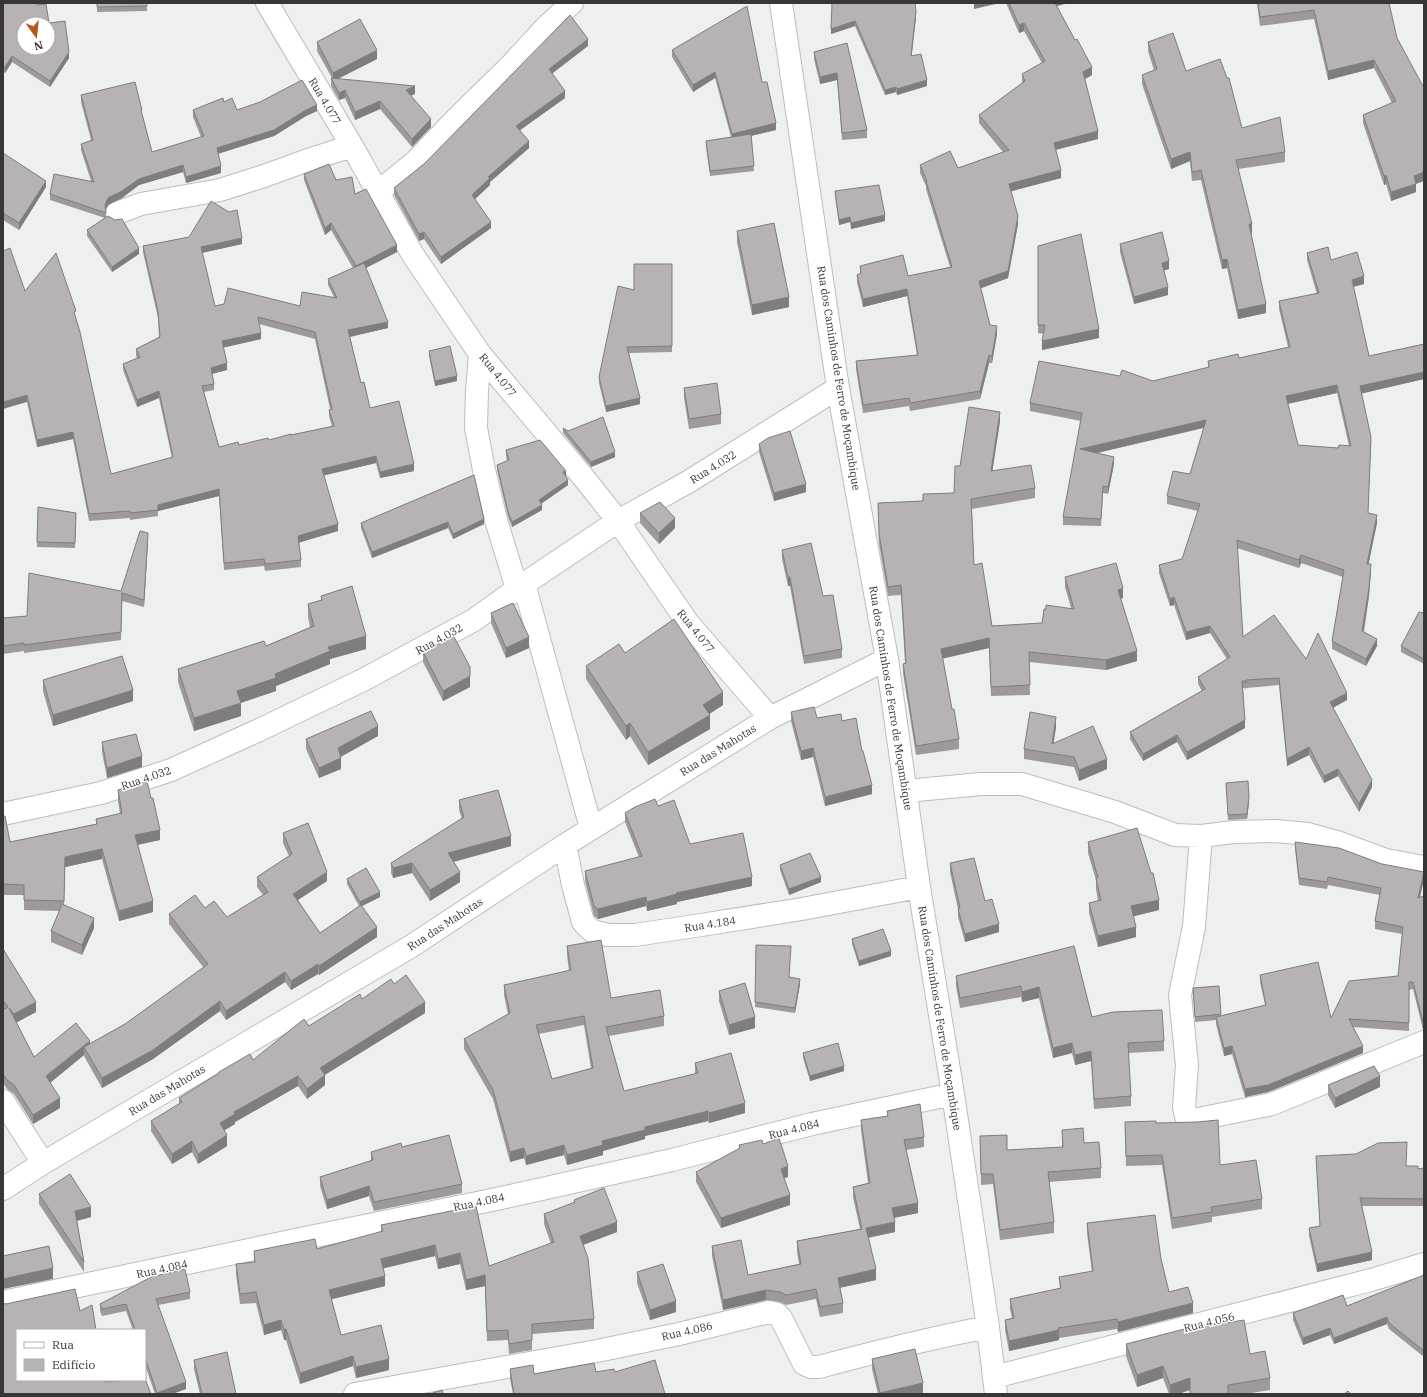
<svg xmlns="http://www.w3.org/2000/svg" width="1427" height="1397" font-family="'IBM Plex Serif',serif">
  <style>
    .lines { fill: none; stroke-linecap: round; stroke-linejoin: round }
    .minor-casing { stroke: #bdbdbf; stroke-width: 24 }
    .minor { stroke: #fff; stroke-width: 22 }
    .wall { fill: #9d9a99; fill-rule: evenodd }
    .shaded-wall { fill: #7f7d7d }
    .building { fill: #b6b3b2; stroke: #7f7d7d; fill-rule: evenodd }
    .labels { text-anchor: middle; stroke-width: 3; stroke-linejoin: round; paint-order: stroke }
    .street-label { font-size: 11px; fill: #373738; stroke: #fff }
  </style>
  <rect width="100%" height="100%" fill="#eeeff1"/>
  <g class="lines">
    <defs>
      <path id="minor" d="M267 3 352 146 413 255 480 354 584 478 618 521 688 623 770 718
        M781 3 838 388 887 659 919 887 953 1094 988 1327 996 1394
        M378 192 416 161 456 119 512 64 547 26 572 3
        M117 213 141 204 220 190 264 176 308 160 352 146
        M480 354 477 391 476 428 484 470 496 520 517 589
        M524 584 591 828
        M906 791 981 784H1022L1115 812 1175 835 1201 836 1234 832 1276 831 1308 834 1337 842 1386 860 1424 867
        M3 814 101 793 171 770 257 731 363 680 474 620 524 584 618 521 688 482 838 388
        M1201 836 1194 927 1180 995 1187 1065 1184 1107 1186 1116 1194 1120 1272 1104 1424 1042
        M565 845 573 885 583 922 592 931 608 935H635L701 925 802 909 919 887
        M3 1101 43 1163
        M3 1189 43 1163 410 947 565 845 770 718 887 659
        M3 1302 310 1237 492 1200 672 1160 812 1124 953 1094
        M994 1377 1371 1280 1424 1264
        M355 1394 597 1351 679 1334 769 1312 777 1314 781 1318 804 1364 811 1367H819C875 1352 931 1338 988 1327"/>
    </defs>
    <use href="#minor" class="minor-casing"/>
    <use href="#minor" class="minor"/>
  </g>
  <path class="wall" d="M3 3 37 5 49 23 69 58 50 87 12 62 5 73 3 71Z
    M147 3V11L97 12V7Z
    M832 3 916 17 911 56 927 86 897 95 896 92 885 95 855 26 831 34Z
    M1006 3H1068L1057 6 1092 75 1085 79 1098 139 1056 150 1061 178 1011 191 1018 224 1008 278 981 288 990 325 997 334 992 363H989L980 399 910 411 909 406 863 413 856 369V361L917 355 907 296 863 307 857 282V275L860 274V266L908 276 950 267 926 189V186L920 173V165L958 168 1003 152 979 123V115L1022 83V74L1042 63 1024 31 1019 33Z
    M1257 3H1389L1416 184V192L1391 201 1386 184 1384 185 1363 123V115L1392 103 1374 68 1328 80 1314 19 1260 26Z
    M317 42 377 59 338 79 415 94 411 95 431 127 412 147 380 109 355 120 345 98 339 100 331 86V78H332L317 51Z
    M1148 42 1186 71 1242 128 1285 152V162L1238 169 1252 233H1251L1266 313 1238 319 1227 268 1222 269 1201 180 1192 181 1190 161 1171 169 1142 84V75L1154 70 1148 51Z
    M847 43 867 130V138L842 140 837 80 820 84 814 59V52Z
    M588 46 552 73 565 98 520 130 529 148 490 182V185L475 199 491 228 441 264 424 239 419 241 394 195V188Z
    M672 50 762 82 776 130 751 136 754 171 710 176 706 146V141L731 137 715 78 693 92 672 57Z
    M81 95 142 115 152 152 201 137 193 117V110L224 102 237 110 317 111 306 116 274 136 218 154 221 173 186 183 183 172 139 185 122 198 108 205 106 209V218L139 254 112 272 87 236V230L105 218 50 200V194L91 181 81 150V144L91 140 81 102Z
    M3 153 46 187 19 230 3 220Z
    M304 174 336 180 355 194 397 252 366 268 388 328 350 337 361 383 370 408 414 471 380 478 376 463 323 475 338 531 299 542 301 560V567L265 571 264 566 224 570 219 496 158 511V516L130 520V518L89 521 73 439 37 447 27 402 25 291 76 318 111 474 172 458 159 398 137 407 123 370V364L137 358 136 356V349L159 337 158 318 143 252V246L242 244 202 253 215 306H300L334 297 328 285V279L353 268 331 230 325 235 304 180ZM259 324 315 339 330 409 329 410V416L332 426 269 440 239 445 219 447 204 392 214 390V384L212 374 227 370 223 347 261 339Z
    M835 191 885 221 851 229 850 222 839 225 835 196Z
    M737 231 789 307 752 315 737 242Z
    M1120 244 1169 269 1164 270 1168 295 1134 304 1120 252Z
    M1038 246 1099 338 1042 350 1044 334 1038 333Z
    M1307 253 1331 260 1364 284 1353 287 1369 356 1424 344V379L1361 393 1371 445 1368 514 1377 523 1368 564 1371 572 1369 596 1364 632 1377 646 1366 666 1332 649V641L1343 577 1301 563 1299 568 1237 548 1243 637 1306 659 1347 700 1333 708 1372 787 1359 812 1338 776 1324 783 1309 755 1287 766 1279 685 1246 688V690L1245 688H1243L1245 728 1187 760 1177 742 1143 761 1130 739V732L1202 691 1198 684V677L1227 659 1210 633 1186 640 1174 605 1170 606 1159 573V565L1182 559 1198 511 1167 504V496L1190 474 1204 428 1097 453 1114 464 1108 494 1103 493 1101 526 1063 525V517L1081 421 1030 411V403L1120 376 1153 381 1208 368V361L1239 358 1288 347 1279 309V301L1317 294 1307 260ZM1337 393 1349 446 1338 448 1298 445 1288 404Z
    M672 264V352L629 353 640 404 606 412 599 383V377L634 290Z
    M429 351 457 381 435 386 429 356Z
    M684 388 721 414V424L689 429 684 398Z
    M1000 421 992 471 1035 488V498L972 509 974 565 992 626 1042 623 1071 608 1065 587V577L1123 598 1121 599 1137 661 1106 670 1029 662 1030 695 991 696 989 648 942 658 952 709 959 739V749L916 755 903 673V664L905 663 901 595 888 596 879 544 878 503 923 501 954 493 960 466Z
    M563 428 615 457 591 467 563 433Z
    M759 444 806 492 774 501 759 452Z
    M506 450 566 476 568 485 541 504 542 510 512 527 508 517 497 470V465L507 461 506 456Z
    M474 475 484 524 453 539 448 528 372 558 361 528V523Z
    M38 507 76 513 75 548 37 547Z
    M640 513 675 528 659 544 640 523Z
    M148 540 144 607 122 601 121 640 24 653V651L3 654V618L27 616 121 591Z
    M782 550 823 596 842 649V658L804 664 790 586H788L782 559Z
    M321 596 366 649 330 659V664L276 686V691L241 703V716L194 731 178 682V669L266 646 310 627 308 617V604L321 600Z
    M491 613 529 648 506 658 491 623Z
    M1424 613V664L1401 652V646Z
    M423 652 470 687 443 701 423 662Z
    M625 653 723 705 709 714 710 729 648 765 630 736 626 740 586 679V666Z
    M43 680 133 701 53 726 43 691Z
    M791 712 817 718 842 721 872 794 825 806 813 757 801 760 791 721Z
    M1056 727 1053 743 1107 769 1079 781 1074 767 1024 759V749Z
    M378 736 341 757V769L319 778 306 749V739Z
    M102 742 142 767 107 778 102 752Z
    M1226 783 1249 802 1247 819 1228 820Z
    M118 790 160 840 138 845 153 912 119 921 102 859 65 867 64 905 94 928 82 955 51 942V931L60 911 24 910V895H3V816L10 842 96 824V819L120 814 118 801Z
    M459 800 511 846 454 862 460 882 430 901 412 873 393 878 391 873V863L462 819 459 810Z
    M658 806 690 844 752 886 677 902V904L647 911 646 906 598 919 594 916 585 881V871L639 857 625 822V813Z
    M283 833 327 881 298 900 320 933 359 906 347 884V879L380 897 362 906 377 937 319 975 318 974 291 990 285 982 226 1020 220 1011 153 1059 102 1088 84 1056V1055L50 1083 60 1108 33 1124 14 1094 7 1089 3 1083V949L36 1012 16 1022 34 1057 90 1044 125 1024 204 968 169 924V914L205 908 227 917 263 895 257 887V877L289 856 283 843Z
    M1088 842 1159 910 1133 916 1136 937 1098 947 1089 913V903L1098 901 1096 889V880L1088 853Z
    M1295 842 1424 879 1420 897 1424 896V1030H1423L1413 989 1409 990V1031L1353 1027 1363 1053 1268 1092 1245 1097 1232 1054 1224 1056 1216 1024V1020L1195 1022 1193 988 1219 986 1221 1016 1265 1005 1260 982V975L1331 1018 1398 976 1402 934 1375 929V921L1380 895 1328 885 1327 889 1299 885 1295 849Z
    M950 863 999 932 965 942 958 917V909L950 872Z
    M780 865 821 882 789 895 780 870Z
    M852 939 891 956 859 966 852 944Z
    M567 946 611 998 664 1016V1026L609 1036 624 1091 695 1074V1063L745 1113 709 1123 708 1121 645 1136V1139L603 1151V1155L567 1165 564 1155 526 1165 524 1158 510 1162 493 1099 464 1049V1039L508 1014 504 995V985L569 971 567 955ZM584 1025 591 1068 552 1079 539 1034Z
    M1074 946 1092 1017 1164 1041V1051L1128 1053 1131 1096V1106L1094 1109 1091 1061 1075 1065 1072 1053 1053 1058 1039 998 1022 1002 1021 997 960 1008 956 986V976Z
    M790 977 800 984 795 1013 755 1007V1002Z
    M394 984 425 1013 325 1074V1085L307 1099 298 1086 235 1122V1124L224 1130 227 1146 198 1164 192 1152 172 1164 151 1131V1121L179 1104V1098L219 1074V1072L253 1060 309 1026Z
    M719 991 755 1028 729 1035 719 1001Z
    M803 1053 844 1071 810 1081 803 1058Z
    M1328 1085 1380 1087 1335 1108 1328 1095Z
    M887 1111 924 1137V1147L906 1150 918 1213 894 1218 895 1232 868 1238 876 1280 840 1288 843 1303V1313L820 1317 816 1299 786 1305 780 1302 766 1300 723 1310 712 1256V1246L748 1275 799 1264 797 1252V1241L860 1229 853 1197V1187L868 1183 861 1130V1120L887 1116Z
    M1125 1122 1156 1123 1220 1165 1262 1199V1209L1212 1217V1222L1172 1229 1162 1165 1126 1166Z
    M1062 1130 1084 1143 1101 1168V1178L1049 1182 1054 1222V1233L1000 1240 993 1184 981 1185 980 1136 1007 1150 1062 1147Z
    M763 1144 788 1177 784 1178 790 1205 721 1228 696 1182V1172L739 1149V1145Z
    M402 1147 462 1184V1193L374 1211 369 1196 327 1209 320 1186V1177L371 1161V1152Z
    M1316 1156 1407 1166 1418 1169 1424 1168V1206H1362L1372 1260 1317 1272 1309 1236V1228L1320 1226Z
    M39 1194 91 1217 77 1221 84 1262V1272L39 1204Z
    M574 1200 617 1232 583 1245 594 1319V1329L532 1334V1350L509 1354 508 1340 487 1341 485 1286 466 1290 460 1264 438 1269 435 1256 383 1268 385 1286 331 1299 341 1335 389 1370 356 1378 353 1366 300 1384 286 1340H284L281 1330 264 1335 256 1303 240 1304 236 1274V1264L254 1262V1251L317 1249 381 1232V1225L476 1206 489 1266 551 1244 544 1224V1214L574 1203Z
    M1087 1223 1161 1259 1169 1292 1193 1313 1118 1332 1117 1329 1059 1338V1340L1009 1351 1005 1330V1320L1012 1318 1010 1309V1299L1060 1289 1059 1277 1092 1272 1087 1233Z
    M637 1272 676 1312 650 1320 637 1283Z
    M1424 1275V1357L1389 1329 1387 1324 1334 1344 1330 1335 1303 1345 1293 1320V1313L1347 1306Z
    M190 1292V1299L158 1305 186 1389 172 1394H155L145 1365V1330H133L126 1311 102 1316 100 1311V1304Z
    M1201 1327 1250 1354 1270 1378V1390L1245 1394H1190V1390L1178 1394H1169L1163 1378 1137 1387 1126 1356V1344Z
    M872 1359 923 1393 919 1394H878L872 1369Z
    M194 1360 236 1394H200L194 1369Z
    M510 1369 534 1374 615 1372 665 1394H513L510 1379Z"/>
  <path class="shaded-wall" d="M974 3H1000L974 9Z
    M1053 3H1068L1053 7Z
    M916 11V17L911 62V56Z
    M855 21V26L831 34V29Z
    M1024 23V31L1019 33V25Z
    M588 39V46L549 76V69Z
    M377 50V59L333 81V73Z
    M69 52V58L50 87V81Z
    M12 56V62L5 73V67Z
    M1374 60V68L1328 80V71Z
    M1092 67V75L1083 80V72Z
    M715 72V78L693 92V85Z
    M837 73V80L820 84V77Z
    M927 80V86L897 95V89Z
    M415 86V94L406 98V90Z
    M896 87V92L885 95V90Z
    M345 90V98L339 100V93Z
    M565 91V98L516 133V126Z
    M380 101V109L355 120V112Z
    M317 105V111L306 116 274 136 217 154V148Z
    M431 119V127L412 147V139Z
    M776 123V130L732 140V134Z
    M1098 131V139L1054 150V143Z
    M529 141V148L490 182V185L472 202V195L488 177Z
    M1190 152V161L1171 169V159Z
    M183 165V172L139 185 122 198 108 205 105 211V205L108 198 139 179Z
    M221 166V173L186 183V177Z
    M1061 170V178L1009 192V184Z
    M1424 172V181L1416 184V192L1391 201V192L1414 176Z
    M1386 175V184L1384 185V176Z
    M46 181V187L19 230V223Z
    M885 215V221L851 229V223Z
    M1018 216V224L1008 278 979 289V281Z
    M850 217V222L839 225V220Z
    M491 222V228L441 264V257Z
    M331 223V230L325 235V228Z
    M1249 224H1252V233L1249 234Z
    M424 232V239L419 241V234Z
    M242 238V244L201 253V247Z
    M397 245V252L356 273V266Z
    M139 248V254L112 272V267Z
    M1227 259V268L1222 269V260Z
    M1169 261V269L1162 271V263Z
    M1364 276V284L1352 287V280Z
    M1168 287V295L1134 304V297Z
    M907 289V296L863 307V299Z
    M789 297V307L752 315V305Z
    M1266 304V313L1238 319V310Z
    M388 322V328L348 337V330Z
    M997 326V334L992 363V356Z
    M1099 329V338L1042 350V341Z
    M261 333V339L222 348V341Z
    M989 355V363L980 399V391Z
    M227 363V370L211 374V368Z
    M1424 372V379L1360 394V386Z
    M457 376V381L435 386V381Z
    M1337 385V393L1286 404V396Z
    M159 391V398L137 407V400Z
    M27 395V402L3 409V402Z
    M640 398V404L606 412V406Z
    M1000 412V421L991 481V471Z
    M1206 420V427L1080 457V449Z
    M73 432V439L37 447V440Z
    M615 452V457L591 467V462Z
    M376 456V463L322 476V469Z
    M1114 457V464L1108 494V487Z
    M414 464V471L380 478V472Z
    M566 471V476L563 477V472Z
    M568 480V485L539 505V500Z
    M806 484V492L774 501V493Z
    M219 489V496L158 511V505Z
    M542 505V510L512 527V522Z
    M1377 515V523L1367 572V564Z
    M675 518V528L659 544V533Z
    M484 519V524L453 539V534Z
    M448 522V528L372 558V552Z
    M338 524V531L298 543V536Z
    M148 533V540L144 607V600Z
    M1301 555V563L1299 568V560Z
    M1371 564 1369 596 1362 639V631Z
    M788 577H790V586H788Z
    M1123 588V598L1118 599V590Z
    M1174 597V605L1170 606V599Z
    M1210 626V633L1186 640V632Z
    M366 636V649L330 659V664L276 686V691L237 704V691L275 674 328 647Z
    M529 637V648L506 658V648Z
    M989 638V648L941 659V649Z
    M1377 639V646L1366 666V659Z
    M1137 651V661L1106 670V660Z
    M470 676V687L443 701V691Z
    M133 690V701L53 726V715Z
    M723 692V705L703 718V705Z
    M1347 693V700L1330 709V702Z
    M241 703V716L194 731V718Z
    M710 715V729L648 765V752Z
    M1056 717V727L1052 754V744Z
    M1245 720V728L1187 760V752Z
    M630 723V736L626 740V726Z
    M378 726V736L338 758V748Z
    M1177 735V742L1143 761V754Z
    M1309 747V755L1287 766V759Z
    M813 748V757L801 760V751Z
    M142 756V767L107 778V768Z
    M341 758V769L319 778V768Z
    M1107 759V769L1079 781V770Z
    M1338 769V776L1324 783V776Z
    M1372 780V787L1359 812V804Z
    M872 785V794L825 806V797Z
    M1249 796V802L1247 819V814Z
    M160 830V840L135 845V835Z
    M511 836V846L448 863V853Z
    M102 849V859L65 867 64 911 65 857Z
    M412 863V873L393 878V868Z
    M327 872V881L293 903V894Z
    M460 872V882L430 901V890Z
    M1424 872V879L1418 905V898Z
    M752 877V886L677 902V904L647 911V902L676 893Z
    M821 877V882L789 895V889Z
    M380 892V897L360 907V902Z
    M646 897V906L598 919V909Z
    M1159 900V910L1131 917V906Z
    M153 901V912L119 921V911Z
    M94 918V928L82 955V945Z
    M999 924V932L965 942V934Z
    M377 927V937L319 975V966Z
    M1136 927V937L1098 947V936Z
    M891 951V956L859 966V961Z
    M318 964V974L291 990V981Z
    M285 972V982L226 1020V1011Z
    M800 979V984L795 1013V1008Z
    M1039 987V998L1022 1002V992Z
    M220 1001V1011L153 1059 102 1088V1078Z
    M36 1002V1012L14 1024V1014Z
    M425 1002V1013L320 1078V1068Z
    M755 1017V1028L729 1035V1025Z
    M90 1041V1050L84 1047V1055L46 1086V1076Z
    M1072 1043V1053L1053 1058V1048Z
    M1232 1046V1054L1224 1056V1048Z
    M1363 1046V1053L1268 1092 1245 1097V1089Z
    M1091 1051V1061L1075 1065V1055Z
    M844 1066V1071L810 1081V1076Z
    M325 1075V1085L307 1099V1089Z
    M298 1076V1086L235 1122V1124L220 1133V1123L234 1112Z
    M1380 1076V1087L1335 1108V1098Z
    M60 1098V1108L33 1124V1115Z
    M745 1103V1113L709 1123V1113Z
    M708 1111V1121L645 1136V1139L603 1151V1155L567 1165V1155L602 1141 645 1127Z
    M227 1135V1146L198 1164V1154Z
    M192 1141V1152L172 1164V1154Z
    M564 1145V1155L526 1165V1156Z
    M524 1148V1158L510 1162V1152Z
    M788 1166V1177L781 1179V1169Z
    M369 1186V1196L327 1209V1200Z
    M790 1195V1205L721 1228V1218Z
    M918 1203V1213L892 1218V1208Z
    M91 1207V1217L75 1221V1211Z
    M617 1222V1232L580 1246V1236Z
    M895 1222V1232L866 1238V1228Z
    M435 1245V1256L381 1269V1259Z
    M1372 1252V1260L1317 1272V1264Z
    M460 1253V1264L438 1269V1259Z
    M53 1268V1279L3 1289V1279Z
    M876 1269V1280L838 1288V1278Z
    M485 1275V1286L466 1290V1280Z
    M385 1276V1286L329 1300V1290Z
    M766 1290V1300L723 1310V1300Z
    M676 1301V1312L650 1320V1310Z
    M1193 1303V1313L1118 1332V1322Z
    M1387 1317V1324L1334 1344V1338Z
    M281 1320V1330L264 1335V1325Z
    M1330 1328V1335L1303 1345V1338Z
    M286 1329V1340H284V1330Z
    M1059 1330V1340L1009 1351V1341Z
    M353 1356V1366L300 1384V1373Z
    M389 1359V1370L356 1378V1367Z
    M1163 1366V1378L1137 1387V1375Z
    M1190 1378V1390L1178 1394H1170V1385Z
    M186 1382V1389L172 1394H157V1393Z
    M923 1383V1393L919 1394H880V1393Z"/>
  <path class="building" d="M3 3H37V5L46 4 49 23 65 21 69 52 50 81 12 56 5 67 3 65ZM24 24H48V48H24Z
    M97 3H147V6L97 7Z
    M832 3H915L916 11 911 56 921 54 927 80 897 89 896 87 885 90 855 21 831 29Z
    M1009 3H1055L1075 40 1077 39 1092 67 1083 72 1098 131 1054 143 1061 170 1009 184 1018 216 1008 271 979 281 990 325 997 326 992 356 989 355 980 391 910 403 909 398 863 405 856 361 918 355 907 289 863 299 857 275 861 273 860 266 903 255 908 276 952 267 926 181H927L920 165 950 151 958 168 1009 150 979 115 1025 81 1022 74 1045 61 1024 23 1019 25Z
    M1258 3H1389L1397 38 1424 88V172L1414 176 1416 184 1391 192 1386 175 1384 176 1363 115 1396 101 1374 60 1328 71 1314 10 1260 17Z
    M747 6 762 82H767L776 123 732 134 715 72 693 85 672 50Z
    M570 15 588 39 549 69 565 91 516 126 529 141 488 177 490 178 472 195 491 222 441 257 424 232 419 234 394 188 425 163Z
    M360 19 377 50 333 73 317 42Z
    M1173 33 1186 71 1220 59 1227 78H1229L1242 128 1280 117 1285 152 1236 160 1252 224H1249L1266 304 1238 310 1227 259 1222 260 1201 170 1192 172 1190 152 1171 159 1142 75 1157 69 1148 42Z
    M847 43 867 130 842 133 837 73 820 77 814 52Z
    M331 78 415 86 406 90 431 119 412 139 380 101 355 112 345 90 339 93Z
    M302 80 317 105 306 110 274 130 217 148 221 166 186 177 183 165 139 179 122 191 108 198 105 205 106 213 50 194 54 174 94 182 81 144 93 140 81 95 135 82 142 110H141L152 152 204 136 193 110 223 98 224 102 232 98 237 110 260 102Z
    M751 134 754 166 710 171 706 141Z
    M3 153 46 181 19 223 3 213Z
    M329 164 336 180 352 177 355 194 366 189 397 245 356 266 331 223 325 228 304 174Z
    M879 185 885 215 851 223 850 217 839 220 835 191Z
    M211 201 229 212 237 210 242 238 201 247 215 306 224 304 228 288 300 306 302 292 337 298 328 279 364 263 388 322 348 330 361 383 364 382 370 408 399 401 414 464 380 472 376 456 322 469 338 524 298 536 301 560 265 564 264 559 224 563 219 489 158 505V510L130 513V511L89 514 73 432 37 440 27 395 3 402V251L10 248 25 291 56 253 76 311 74 312 80 332 111 474 173 457 159 391 137 400 123 364 140 357 136 349 160 337 158 311 143 246 189 237ZM258 317 315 332 332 409 329 410 334 426 291 435V434L269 440 268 438 239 445 238 442 219 447 202 386 214 384 211 368 227 363 222 341 261 333Z
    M108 216 115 220 122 219 139 248 112 267 87 230Z
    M774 223 789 297 752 305 737 231Z
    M1162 232 1169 261 1162 263 1168 287 1134 297 1120 244Z
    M1081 234 1099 329 1042 341 1045 325H1038V246Z
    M1328 247 1331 260 1357 252 1364 276 1352 280 1369 356 1424 344V372L1360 386 1371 437 1368 513 1377 515 1367 564H1371L1369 588 1362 631 1377 639 1366 659 1332 641 1344 570 1301 555 1299 560 1237 540 1243 637 1274 615 1306 659 1318 633 1347 693 1330 702 1372 780 1359 804 1338 769 1324 776 1309 747 1287 759 1279 678 1246 680V683L1245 681H1242L1245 720 1187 752 1177 735 1143 754 1130 732 1205 689 1198 677 1230 657 1210 626 1186 632 1174 597 1170 599 1159 565 1182 559 1200 504 1167 496 1173 471 1190 474 1206 420 1080 449 1114 457 1108 487 1103 486 1101 519 1063 517 1082 413 1030 403 1039 361 1120 376 1122 370 1153 381 1209 367 1208 361 1238 354 1239 358 1290 347 1279 301 1319 293 1307 253ZM1337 385 1351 446 1339 445 1338 448 1298 445 1286 396Z
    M634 264H672V346L627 347 640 398 606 406 599 377 618 286 634 290Z
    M450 346 457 376 435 381 429 351Z
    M717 383 721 414 689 419 684 388Z
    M969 407 1000 412 991 471 1031 465 1035 488 971 499 974 565 982 563 992 626 1042 623 1044 609H1046V605L1074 609 1065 577 1116 563 1123 588 1118 590 1137 651 1106 660 1029 652 1030 685 991 687 989 638 941 649 952 709H954L959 739 916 746 903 664 906 663 901 585 888 587 879 534 878 503 923 501V494L954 493 955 466H960Z
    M603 417 615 452 591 462 563 428 568 431Z
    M790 431 806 484 774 493 759 444 768 438Z
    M540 440 566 471 563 472 568 480 539 500 542 505 512 522 508 512 497 465 509 460 506 450Z
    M474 475 484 519 453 534 448 522 372 552 361 523Z
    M660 502 675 518 659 533 640 513Z
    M38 507 76 513 75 543 37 542Z
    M140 531 148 533 144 600 122 593 121 632 24 645V643L3 646V618L27 616 29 573 121 591Z
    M811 543 823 596 833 595 842 649 804 656 790 577H788L782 550Z
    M352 586 366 636 328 647 330 651 275 674 276 678 237 691 241 703 194 718 178 669 264 641 266 646 314 626 308 604 322 600 321 596Z
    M513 603 529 637 506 648 491 613Z
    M1419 612 1424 613V659L1401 646Z
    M674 619 723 692 703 705 710 715 648 752 630 723 626 726 586 666 619 644 625 653Z
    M453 635 470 667V676L443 691 423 652Z
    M122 656 133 690 53 715 43 680Z
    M814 707 817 718 841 714 842 721 856 718 862 751H863L872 785 825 797 813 748 801 751 791 712Z
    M371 711 378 726 338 748 341 758 319 768 306 739Z
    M1030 712 1056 717 1052 744 1093 726 1107 759 1079 770 1074 757 1024 749Z
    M136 734 142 756 107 768 102 742Z
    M147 781 151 798H153L160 830 135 835 153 901 119 911 102 849 65 857 64 901 24 900V885L3 884V816H5L10 842 97 824 96 819 122 813 118 790Z
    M1248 781 1249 796 1247 814 1228 815 1226 783Z
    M498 790 511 836 448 853 460 872 430 890 412 863 393 868 391 863 464 817 459 800Z
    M655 799 658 806 674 800 690 844 743 833 752 877 676 893 677 894 647 902 646 897 598 909 594 906 585 871 642 856 625 813 635 807Z
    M308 823 327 872 293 894 320 933 361 905 377 927 319 966 318 964 291 981 285 972 226 1011 220 1001 153 1050 102 1078 84 1047 125 1024 208 964 169 914 195 895 205 908 214 901 227 917 268 892 257 877 292 854 283 833Z
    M1137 828 1151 873H1153L1159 900 1131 906 1136 927 1098 936 1089 903 1101 900 1096 879 1098 878 1088 842Z
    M1295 842 1339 848 1382 864 1424 872 1418 898 1424 896V1022H1423L1413 982H1409V1023L1349 1019 1363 1046 1268 1085 1245 1089 1232 1046 1224 1048 1216 1017 1266 1005 1260 975 1318 962 1331 1018 1349 981 1398 976 1403 927 1375 921 1381 888 1328 877 1327 882 1299 878Z
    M810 853 821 877 789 889 780 865Z
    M974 858 985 901 992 899 999 924 965 934 958 909 960 908 950 863Z
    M366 868 380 892 360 902 347 879Z
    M62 904 94 918 82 945 51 931Z
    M883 929 891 951 859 961 852 939Z
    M601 940 611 998 660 990 664 1016 606 1027 624 1091 698 1073 695 1063 731 1053 745 1103 709 1113 708 1111 645 1127V1130L602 1141 603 1145 567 1155 564 1145 526 1156 524 1148 510 1152 493 1090 464 1039 510 1013 504 985 571 970 567 946ZM584 1016 593 1068 552 1079 536 1025Z
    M756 945 791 946 789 977 800 979 795 1008 755 1002Z
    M1074 946 1092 1017 1113 1012 1162 1010 1164 1041 1128 1043 1131 1096 1094 1099 1091 1051 1075 1055 1072 1043 1053 1048 1039 987 1022 992 1021 986 960 998 956 976Z
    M3 949 36 1002 14 1014 9 1008 34 1057 76 1023 90 1041 46 1076 60 1098 33 1115 14 1085 7 1080 3 1074V1010L8 1007 3 1000Z
    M406 975 425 1002 320 1068 325 1075 307 1089 298 1076 234 1112 235 1114 220 1123 227 1135 198 1154 192 1141 172 1154 151 1121 182 1102 179 1098 219 1073V1072L250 1054 253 1060 304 1019 309 1026 360 994 362 999 391 979 394 984Z
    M745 983 755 1017 729 1025 719 991Z
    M1219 986 1221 1014 1195 1017 1193 988Z
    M838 1043 844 1066 810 1076 803 1053Z
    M1374 1066 1380 1076 1335 1098 1328 1085Z
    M920 1104 924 1137 904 1140 918 1203 892 1208 895 1222 866 1228 876 1269 838 1278 843 1303 820 1307 816 1289 786 1295 780 1292 766 1290 723 1300 712 1246 741 1240 748 1275 801 1264 797 1241 862 1229 853 1187 870 1183 861 1120 888 1116 887 1111Z
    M1218 1120 1220 1165 1256 1160 1262 1199 1211 1207 1212 1212 1172 1218 1162 1155 1126 1156 1125 1122 1156 1121V1123L1197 1122Z
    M1083 1128 1084 1143 1099 1142 1101 1168 1048 1172 1054 1222 1000 1230 993 1174H981L980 1136 1007 1135V1150L1063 1147 1062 1130Z
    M449 1135 462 1184 374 1202 369 1186 327 1200 320 1177 373 1160 371 1152 401 1143 402 1147Z
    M779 1138 788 1166 781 1169 790 1195 721 1218 696 1172 740 1148 739 1145 762 1140 763 1144Z
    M1407 1142 1406 1166H1418V1169L1424 1168V1199L1360 1198 1372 1252 1317 1264 1309 1228 1320 1226 1316 1156 1356 1154 1378 1143Z
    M70 1174 91 1207 75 1211 84 1262 39 1194Z
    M604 1188 617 1222 580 1236 588 1258 594 1319 532 1324V1340L509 1344 508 1330 487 1331 485 1275 466 1280 460 1253 438 1259 435 1245 381 1259 385 1276 329 1290 341 1335 381 1325 389 1359 356 1367 353 1356 300 1373 286 1329 284 1330 281 1320 264 1325 256 1292 240 1294 236 1264 255 1262 254 1251 315 1239 317 1249 383 1231 381 1225 476 1206 489 1266 554 1242 544 1214 575 1202 574 1200Z
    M1155 1215 1161 1259 1169 1292 1188 1287 1193 1303 1118 1322 1117 1319 1058 1328 1059 1330 1009 1341 1005 1320 1014 1318 1010 1299 1061 1288 1059 1277 1093 1271 1087 1223Z
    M49 1246 53 1268 3 1279V1256Z
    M663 1264 676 1301 650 1310 637 1272Z
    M185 1269 190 1292 156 1299 186 1382 157 1393 145 1358V1330H135L126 1304 102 1309 100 1304 151 1277Z
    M1424 1275V1351L1389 1323 1387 1317 1334 1338 1330 1328 1303 1338 1293 1313 1343 1295 1347 1306Z
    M75 1289 80 1311 92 1305 96 1330H17V1380H105V1382L127 1380H145V1379L151 1394H3V1303L6 1304Z
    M1244 1320 1250 1354 1265 1351 1270 1378 1228 1385V1394H1190V1378L1170 1385 1163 1366 1137 1375 1126 1344 1200 1325 1201 1327Z
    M915 1349 923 1383 880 1393 872 1359Z
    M227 1352 236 1394H202L194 1360Z
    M655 1360 665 1394H514L510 1369 533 1365 534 1374 594 1363 596 1372 614 1369 615 1372Z
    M442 1390 443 1394H430Z
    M1348 1391 1351 1394H1344Z"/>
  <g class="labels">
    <g class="street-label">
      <text transform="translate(325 101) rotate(59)" y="4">Rua 4.077</text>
      <text transform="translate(498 375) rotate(51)" y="4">Rua 4.077</text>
      <text transform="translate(839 378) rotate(81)" y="4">Rua dos Caminhos de Ferro de Moçambique</text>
      <text transform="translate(713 467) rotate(-32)" y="4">Rua 4.032</text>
      <text transform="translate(696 631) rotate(51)" y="4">Rua 4.077</text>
      <text transform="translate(439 639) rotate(-29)" y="4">Rua 4.032</text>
      <text transform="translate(891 698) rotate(81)" y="4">Rua dos Caminhos de Ferro de Moçambique</text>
      <text transform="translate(718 750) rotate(-32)" y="4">Rua das Mahotas</text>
      <text transform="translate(146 778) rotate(-19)" y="4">Rua 4.032</text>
      <text transform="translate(445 924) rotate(-33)" y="4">Rua das Mahotas</text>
      <text transform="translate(710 924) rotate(-9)" y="4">Rua 4.184</text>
      <text transform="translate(940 1018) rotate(81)" y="4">Rua dos Caminhos de Ferro de Moçambique</text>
      <text transform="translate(167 1090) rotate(-31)" y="4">Rua das Mahotas</text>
      <text transform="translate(794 1129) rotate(-14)" y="4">Rua 4.084</text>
      <text transform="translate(479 1202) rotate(-12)" y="4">Rua 4.084</text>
      <text transform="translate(162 1269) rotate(-12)" y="4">Rua 4.084</text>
      <text transform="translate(1209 1322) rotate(-14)" y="4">Rua 4.056</text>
      <text transform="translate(687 1331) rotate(-13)" y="4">Rua 4.086</text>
    </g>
  </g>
  <rect width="1427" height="1397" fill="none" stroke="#373738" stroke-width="8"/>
  <rect x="16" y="1329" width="130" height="52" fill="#ffffff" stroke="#afafaf"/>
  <rect x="24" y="1342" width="20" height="6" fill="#ffffff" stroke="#afafaf"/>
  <text x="52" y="1349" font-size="12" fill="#373738">Rua</text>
  <rect x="24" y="1359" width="20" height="12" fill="#b6b3b2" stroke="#afafaf"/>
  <text x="52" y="1369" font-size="12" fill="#373738">Edifício</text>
  <g transform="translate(36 36) rotate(165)"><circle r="19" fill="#ffffff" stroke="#afafaf"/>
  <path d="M0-3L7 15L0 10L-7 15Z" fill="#b7551a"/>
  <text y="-6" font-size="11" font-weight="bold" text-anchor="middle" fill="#373738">N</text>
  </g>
</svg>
